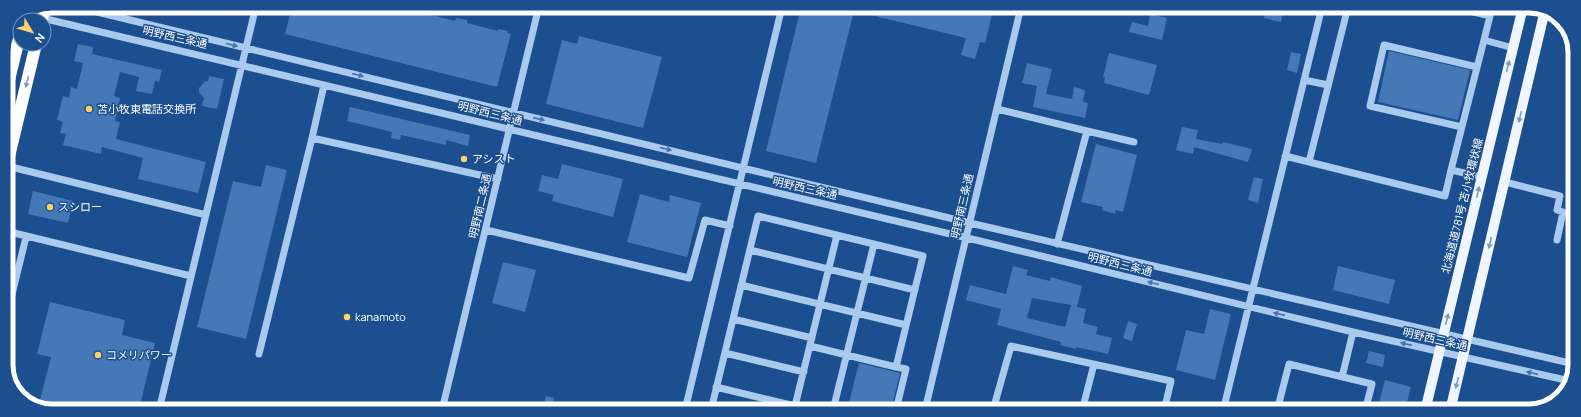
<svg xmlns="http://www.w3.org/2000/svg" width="1581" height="417" font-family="Manrope,'Noto Sans JP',sans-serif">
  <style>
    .building { fill: #4478b7; fill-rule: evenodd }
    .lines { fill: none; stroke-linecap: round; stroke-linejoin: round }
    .minor { stroke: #a9c9ee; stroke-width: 7 }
    .major { stroke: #f0f6ff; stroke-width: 10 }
    .highway { stroke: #fff; stroke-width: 12 }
    .oneway { fill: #4674ac }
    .oneway2 { fill: #7b9ac1 }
    .oneway3 { fill: #829ec1 }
    .poi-dot { fill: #ffd166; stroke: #1b4f8f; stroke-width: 1.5 }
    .labels { text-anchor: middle; stroke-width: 3; stroke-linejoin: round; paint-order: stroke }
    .street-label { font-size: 11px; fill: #fff; stroke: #1b4f8f }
    .poi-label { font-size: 11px; fill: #fff; stroke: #1b4f8f; text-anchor: start }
    .rim { fill: none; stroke: #fff; stroke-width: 5 }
  </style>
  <rect width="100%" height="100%" fill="#1b4f8f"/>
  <path class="building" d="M292 6H413L412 10 455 21 456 18 467 20V23L498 31V29L508 31 507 33 511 34 497 87 285 34Z
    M801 7H994L985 43 980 42 975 59 961 55 966 38 854 11 816 163 766 151Z
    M1266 7H1284L1281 22 1264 18Z
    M1150 14 1167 18 1162 40 1129 32 1132 22 1148 26Z
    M579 36 662 57 643 128 546 104 562 40 577 44Z
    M78 44 93 47 92 54 162 70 159 82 155 81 152 94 136 91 139 77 120 72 114 96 120 98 115 121 120 122 116 139 206 162 198 193 138 179 143 158 102 147 101 154 63 145 66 134 60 133 63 122 57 120 63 96 69 98 71 87 77 89 83 63 74 61Z
    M1389 51 1470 70 1458 120 1378 102Z
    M1291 52 1301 54 1297 73 1287 70Z
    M1109 53 1157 65 1149 95 1104 83 1105 77H1103Z
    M1027 63 1052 69 1046 94 1072 99 1074 87 1085 90 1083 102 1088 103 1085 118 1033 107 1037 86 1022 83Z
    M209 76 224 79 217 109 202 106 204 98 199 92V88L204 82 208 81Z
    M350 107 470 135 468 146 446 140V145L401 135 400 140 391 138 392 132 347 121Z
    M1182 127 1198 130 1196 139 1222 144 1223 142 1252 149 1248 162 1194 147 1193 154 1176 150Z
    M1096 144 1137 155 1123 212 1116 210 1115 214 1102 210 1103 207 1081 202Z
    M562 164 623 179 613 217 552 201 554 195 538 191 542 175 558 179Z
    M266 165 287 170 246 339 197 327 233 181 261 187Z
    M1254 177 1263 179 1258 203 1248 200Z
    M33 191 73 201 68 223 28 214Z
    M640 194 669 202 670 195 701 203 687 257 627 242Z
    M503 262 536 270 525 312 492 303Z
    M1013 266 1028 270 1026 275 1050 281 1051 277 1082 286 1077 307 1086 309 1083 323 1098 327 1096 334 1112 338 1108 354 1076 347V349L1060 345 1061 342 997 325 1001 309 966 300 970 285 1006 294ZM1032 298 1071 305 1065 327 1027 318Z
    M1338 266 1395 280 1389 304 1333 290Z
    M50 302 125 320 122 335 155 343 139 410 38 408 51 357 37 354Z
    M1210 309 1231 314 1215 380 1176 370 1186 330 1204 334Z
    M1128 321 1137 324 1132 341 1123 338Z
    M1369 351 1385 355 1383 367 1366 363Z
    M859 363 900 373 891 410H847Z
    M1385 380 1411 387 1405 410 1379 403Z
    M546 396 554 398 551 410 543 408Z"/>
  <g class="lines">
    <path class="minor" d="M72 6 970 223 1574 364
      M1454 7 1490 16 1484 40
      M36 13 42 18 984 242 1353 332 1570 381
      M1304 80 1328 85
      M324 85 312 138 498 179
      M997 109 1087 131 1057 244
      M1462 127 1370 106 1384 45 1477 67
      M1087 131 1134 142
      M1285 156 1445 196 1451 170 1482 177
      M1309 162 1348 7
      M7 166 206 215
      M1451 170 1484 40 1513 48
      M1505 182 1560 196 1557 210 1563 212 1557 240
      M486 230 689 278 705 220 730 226
      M6 231 191 276
      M750 250 915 290
      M741 285 906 325
      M6 319 26 237
      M733 319 812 338
      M725 353 804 372
      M259 354 312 138
      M896 367 906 369 896 410
      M1342 377 1353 332
      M716 387 795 406
      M159 410 256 6
      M442 410 539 6
      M685 410 782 7
      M711 410 758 216 923 256 896 367 810 346
      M794 410 837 235
      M833 410 874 244
      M925 410 1021 7
      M993 410 1011 346 1171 381 1164 411
      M1082 411 1094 364
      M1223 411 1322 7
      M1277 411 1289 364 1372 384 1365 411"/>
    <path class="major" d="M1425 411 1523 7
      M1450 411 1545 10"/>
    <path class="highway" d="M24 20V17
      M42 20 44 9
      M6 92 20 35
      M6 169 36 44"/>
  </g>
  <defs><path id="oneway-solid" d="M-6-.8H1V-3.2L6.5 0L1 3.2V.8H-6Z"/></defs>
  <g class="oneway">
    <use href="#oneway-solid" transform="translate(232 45) rotate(14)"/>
    <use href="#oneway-solid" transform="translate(358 75) rotate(14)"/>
    <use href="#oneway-solid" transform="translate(539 119) rotate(13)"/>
    <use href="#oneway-solid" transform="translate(666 149) rotate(13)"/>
    <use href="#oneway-solid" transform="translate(1153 283) rotate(-166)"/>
    <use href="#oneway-solid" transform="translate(1279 314) rotate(-167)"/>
    <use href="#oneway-solid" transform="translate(1406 344) rotate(-167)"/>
    <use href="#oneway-solid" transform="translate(1532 373) rotate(-167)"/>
  </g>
  <g class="oneway2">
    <use href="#oneway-solid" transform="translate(1508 66) rotate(-76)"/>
    <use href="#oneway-solid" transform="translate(1520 117) rotate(103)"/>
    <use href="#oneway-solid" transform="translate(1478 192) rotate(-76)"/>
    <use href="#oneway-solid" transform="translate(1490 243) rotate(103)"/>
    <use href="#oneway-solid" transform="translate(1447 319) rotate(-76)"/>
    <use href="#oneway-solid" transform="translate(1457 383) rotate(104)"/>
  </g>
  <use class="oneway3" href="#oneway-solid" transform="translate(27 82) rotate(103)"/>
  <g class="poi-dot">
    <circle cx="89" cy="109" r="4"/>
    <circle cx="464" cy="159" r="4"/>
    <circle cx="50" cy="207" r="4"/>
    <circle cx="347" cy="317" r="4"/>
    <circle cx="98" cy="355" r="4"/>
  </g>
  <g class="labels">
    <g class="street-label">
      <text transform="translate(175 37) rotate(13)" y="4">明野西三条通</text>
      <text transform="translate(490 113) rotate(14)" y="4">明野西三条通</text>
      <text transform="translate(805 188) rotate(13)" y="4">明野西三条通</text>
      <text transform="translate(480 206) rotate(-77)" y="4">明野南二条通</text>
      <text transform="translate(962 206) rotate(-77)" y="4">明野南三条通</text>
      <text transform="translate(1462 206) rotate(-76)" y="4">北海道道781号 苫小牧環状線</text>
      <text transform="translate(1120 264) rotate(14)" y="4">明野西三条通</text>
      <text transform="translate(1435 339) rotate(13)" y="4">明野西三条通</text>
    </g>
    <g class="poi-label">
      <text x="97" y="113">苫小牧東電話交換所</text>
      <text x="472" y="163">アシスト</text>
      <text x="58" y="211">スシロー</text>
      <text x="355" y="321">kanamoto</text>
      <text x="106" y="359">コメリパワー</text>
    </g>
  </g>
  <path d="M0 0H1581V417H0ZM52 13H1529A39 39 0 0 1 1568 52V365A39 39 0 0 1 1529 404H52A39 39 0 0 1 13 365V52A39 39 0 0 1 52 13Z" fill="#1b4f8f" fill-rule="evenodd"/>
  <path class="rim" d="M52 13H1529A39 39 0 0 1 1568 52V365A39 39 0 0 1 1529 404H52A39 39 0 0 1 13 365V52A39 39 0 0 1 52 13Z"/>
  <g transform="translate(32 32) rotate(128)"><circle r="19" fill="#1b4f8f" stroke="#7695bc"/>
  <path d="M0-3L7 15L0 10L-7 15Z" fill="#ffd166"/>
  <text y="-6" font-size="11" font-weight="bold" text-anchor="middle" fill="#ffffff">N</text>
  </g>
</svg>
